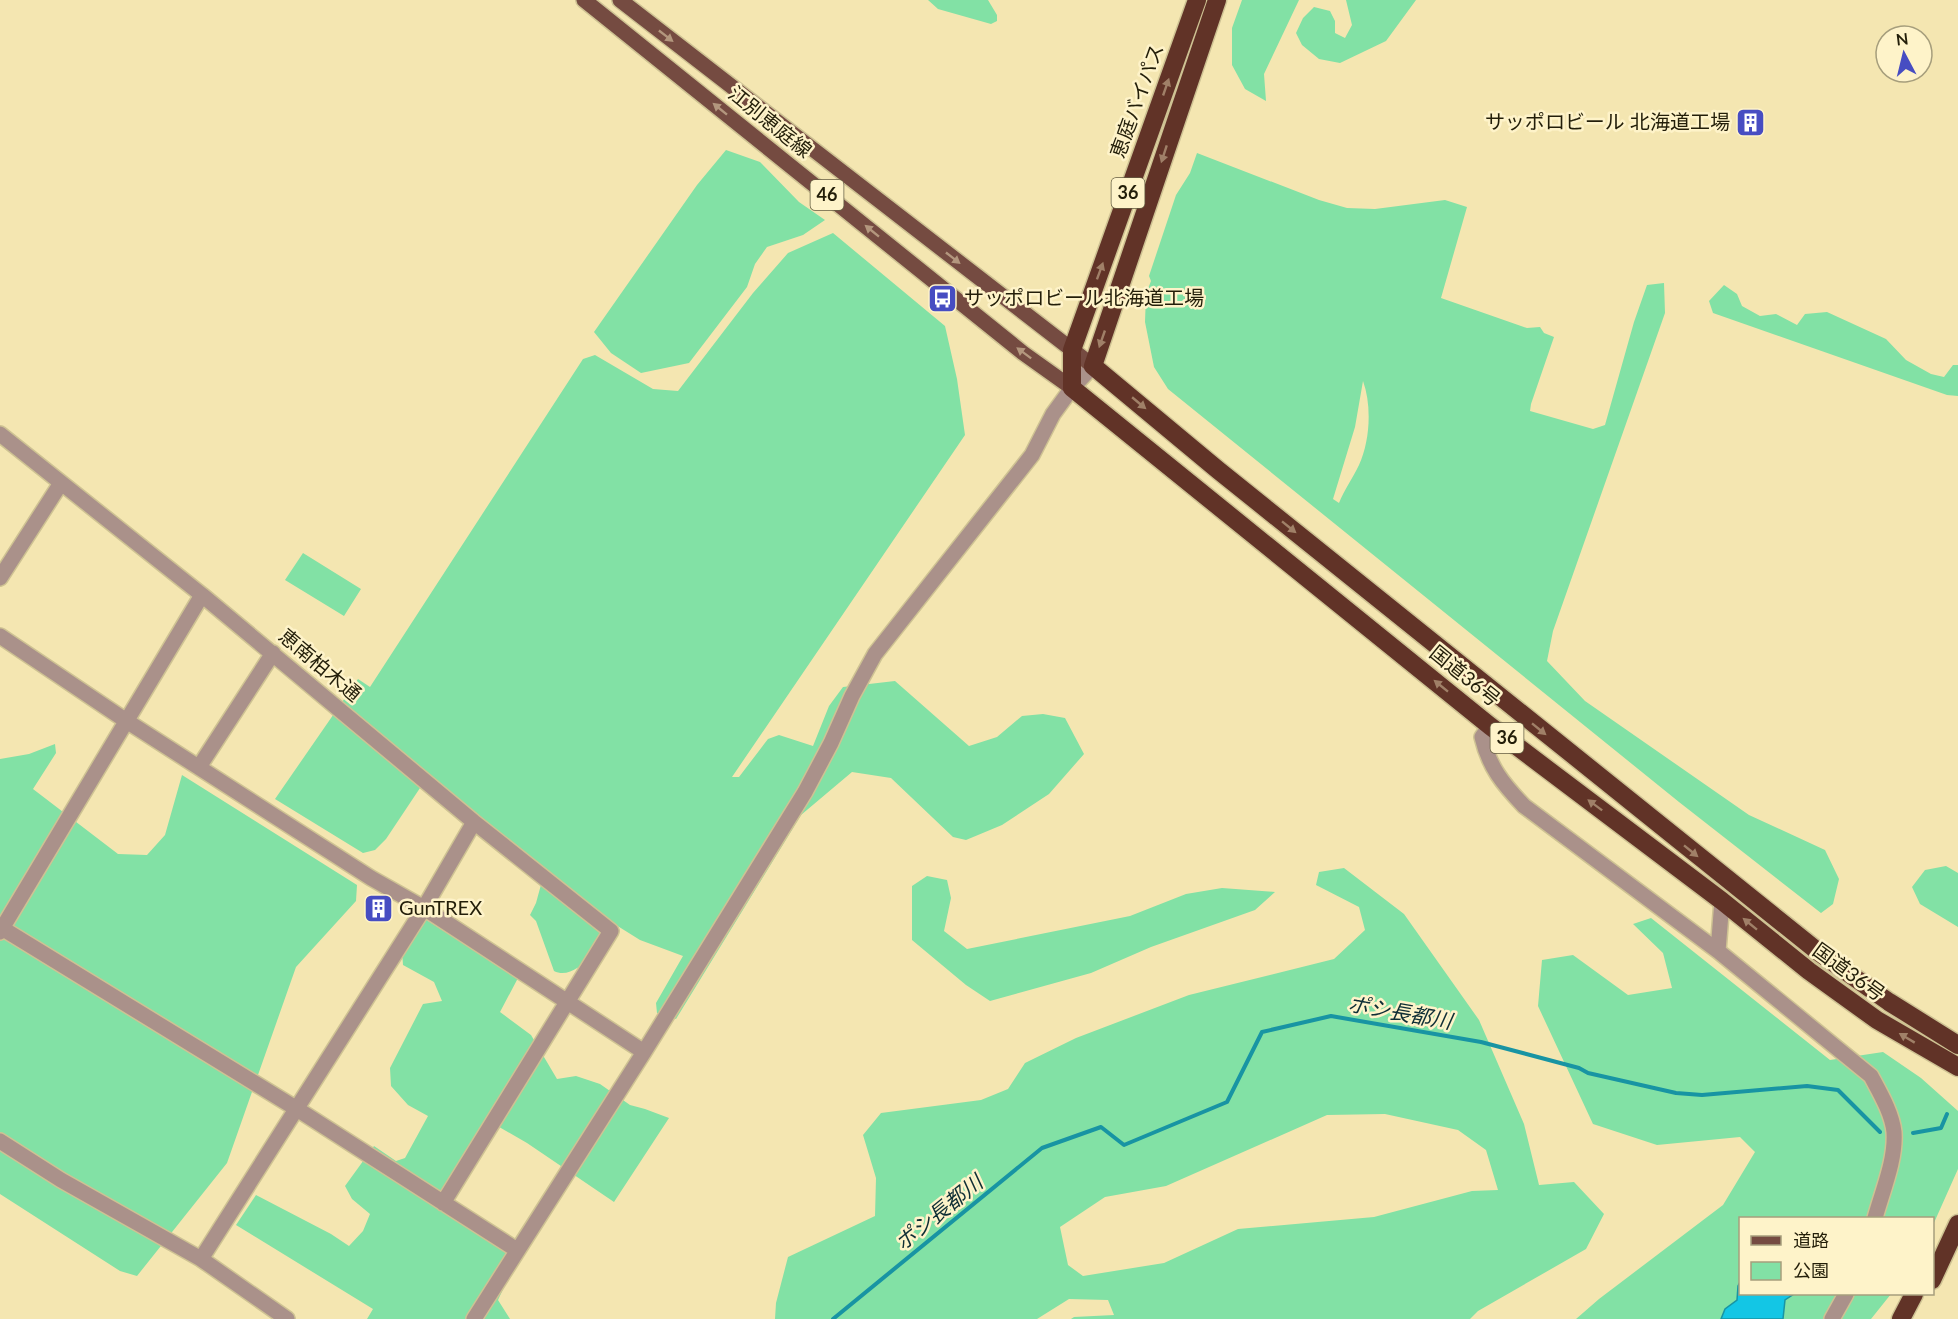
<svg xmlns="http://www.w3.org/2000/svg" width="1958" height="1319" font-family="Lato,'Noto Sans JP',sans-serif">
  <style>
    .green { fill: #82e1a5; fill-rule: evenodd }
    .water { fill: #13c6e5; stroke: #1894a3; stroke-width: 1.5 }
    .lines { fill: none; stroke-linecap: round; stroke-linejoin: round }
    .stream { stroke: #1894a3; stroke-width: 4 }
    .minor-casing { stroke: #cec293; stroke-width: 18 }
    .major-casing { stroke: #cec293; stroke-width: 18 }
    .highway-casing { stroke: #cec293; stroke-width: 21 }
    .minor { stroke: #aa918a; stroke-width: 15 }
    .major { stroke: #754b41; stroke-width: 15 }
    .highway { stroke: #613327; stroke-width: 18 }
    .oneway { fill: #b3977e }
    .oneway2 { fill: #a08068 }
    .labels { text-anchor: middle; stroke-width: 5; stroke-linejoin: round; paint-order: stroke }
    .shield { fill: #fef3c9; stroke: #655e43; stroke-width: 1.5 }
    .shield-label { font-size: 18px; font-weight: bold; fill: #231e09 }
    .street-label { font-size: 20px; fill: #231e09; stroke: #fef3c9 }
    .poi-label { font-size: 20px; fill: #231e09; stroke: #fef3c9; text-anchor: start }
    .water-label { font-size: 21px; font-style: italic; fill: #0e2e35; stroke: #fef3c9 }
  </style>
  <rect width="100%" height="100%" fill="#f4e6b1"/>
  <path class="green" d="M928 0H988L997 15V21L991 24 938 9Z
    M1242 0H1299L1264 74 1266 101 1245 89 1232 65V28Z
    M1346 0H1416L1386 41 1340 63 1319 59 1302 45 1296 33 1303 18 1314 7 1330 11 1335 21V33L1345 38 1352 25Z
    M726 150 760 162 799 202 825 220 803 235 767 247 755 264 747 287 689 363 641 373 611 353 594 332 697 185Z
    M1197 153 1319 200 1347 208 1375 209 1445 200 1467 207 1441 298 1527 328 1540 327 1544 333 1554 337 1531 404 1530 411 1593 429 1605 425 1634 322 1647 285 1664 283 1665 313 1553 631 1547 661 1585 701 1749 815 1825 850 1839 879 1833 904 1821 913 1679 802 1168 389 1154 367 1145 322 1146 294 1151 281 1149 276 1176 195 1190 173ZM1363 381C1372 406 1370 441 1359 465 1353 478 1344 490 1339 503L1333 499 1355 427Z
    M833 233 945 326 957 379 965 435 732 777H739L768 739 779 735 813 746 829 706 843 687 895 681 969 746 997 737 1022 716 1043 714 1065 718 1084 754 1049 794 1002 825 966 840 953 837 891 778 852 772 801 815 676 1019 657 1013 656 1003 683 956 640 940 616 925C604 940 577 983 554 971L536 921 530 915 536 903 545 870 428 776 386 839 375 850 363 853 275 799 358 679 370 687 583 359 595 355 653 389 678 391 753 293 788 253Z
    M1724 285 1737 294 1742 306 1760 316 1776 314 1797 325 1805 314 1827 312 1886 339 1906 360 1931 374 1944 377 1953 365H1958V396L1947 395 1713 313 1709 301Z
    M303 553 361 589 344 616 285 580Z
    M55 744 56 753 33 789 118 854 147 855 165 835 182 775 357 885 356 901 296 967 227 1163 137 1276 120 1271 0 1194V759L29 754Z
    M1946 866 1958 873V927L1920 904 1912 887 1925 870Z
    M1344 868 1404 914 1479 1020 1524 1124 1539 1185 1574 1182 1604 1214 1586 1249 1478 1311 1470 1319H1071L1074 1317 1114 1315 1108 1300 1069 1299 1037 1319H775L776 1303 788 1257 875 1216 876 1178 863 1135 881 1113 981 1100 1008 1089 1025 1063 1076 1038 1189 995 1334 959 1365 930 1359 907 1316 885 1319 872ZM1385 1114 1458 1130 1486 1150 1498 1190 1472 1191 1374 1217 1238 1229 1164 1263 1083 1276 1068 1265 1060 1227 1105 1197 1166 1186 1327 1115Z
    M927 876 947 880 951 898 944 931 967 949 1130 916 1186 894 1222 888 1275 892 1255 910 1151 947 1091 973 990 1001 966 985 912 940V886Z
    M1651 918 1830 1060 1883 1052 1921 1078 1958 1111V1169L1933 1225 1932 1218H1740V1294H1891L1871 1319H1576L1599 1299 1723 1205 1755 1152 1740 1137 1657 1145 1593 1124 1538 1006 1542 960 1573 955 1628 995 1672 988 1663 953 1633 924Z
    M425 919 518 978 500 1012 531 1035 557 1079 576 1076 600 1084 630 1105 645 1109 669 1118 614 1202 527 1143 487 1120 436 1204 507 1250 512 1270 498 1300 510 1319H367L373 1309 236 1225 256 1195 331 1234 349 1246 363 1231 370 1214 352 1199 345 1186 374 1146 396 1161 405 1158 428 1116 408 1105 391 1086 390 1068 423 1004 442 1001 434 982 403 965 402 951Z"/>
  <path class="water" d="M1740 1282V1294H1794L1785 1300 1783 1319H1721L1725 1309 1737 1300 1738 1286Z"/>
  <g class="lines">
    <path class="stream" d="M1913 1133 1941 1128 1947 1114
      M833 1319 1042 1148 1101 1127 1124 1145 1227 1102 1262 1032 1331 1016 1481 1042 1579 1068 1588 1073 1676 1093 1702 1095 1807 1086 1838 1090 1880 1132"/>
    <defs>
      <path id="minor" d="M0 434 202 595 474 822 611 931 443 1203
        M0 578 61 483
        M0 636 125 720 371 878 424 908 644 1052
        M1490 726 1482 737C1489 767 1503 784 1524 806L1718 951 1871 1076C1880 1093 1892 1113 1894 1132 1896 1160 1882 1192 1875 1218
        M199 767 273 653
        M0 927 297 1109 517 1250
        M0 932 202 595
        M1718 951 1722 901
        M0 1141 61 1180 201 1259 287 1319
        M201 1259 424 908 474 822
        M474 1319 644 1052 805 792 831 743 852 696 875 654 1032 455 1053 414 1072 388 1093 366
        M1832 1319 1846 1294"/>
      <path id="major" d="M584 0 1023 353 1072 388
        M620 0 1093 366"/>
      <path id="highway" d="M1197 0 1072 350V388L1490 726 1722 901 1809 971 1877 1020 1958 1067
        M1217 0 1093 366 1218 470 1821 954 1889 1002 1958 1045
        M1932 1280 1958 1224
        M1901 1319 1914 1294"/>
    </defs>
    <use href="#minor" class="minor-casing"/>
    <use href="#major" class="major-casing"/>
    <use href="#highway" class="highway-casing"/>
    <use href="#minor" class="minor"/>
    <use href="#major" class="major"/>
    <use href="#highway" class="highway"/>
  </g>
  <defs><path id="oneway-solid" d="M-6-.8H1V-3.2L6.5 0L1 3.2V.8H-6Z" transform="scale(1.5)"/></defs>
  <g class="oneway">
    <use href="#oneway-solid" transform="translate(666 36) rotate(38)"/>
    <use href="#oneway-solid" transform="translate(720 109) rotate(-141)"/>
    <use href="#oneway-solid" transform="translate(872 231) rotate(-141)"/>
    <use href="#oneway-solid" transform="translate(953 258) rotate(38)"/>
    <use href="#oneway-solid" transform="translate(1024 353) rotate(-143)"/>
  </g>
  <g class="oneway2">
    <use href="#oneway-solid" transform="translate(1166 87) rotate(-71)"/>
    <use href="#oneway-solid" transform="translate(1164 154) rotate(108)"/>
    <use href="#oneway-solid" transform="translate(1100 271) rotate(-70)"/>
    <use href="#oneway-solid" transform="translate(1102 339) rotate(109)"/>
    <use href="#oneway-solid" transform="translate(1139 403) rotate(40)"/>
    <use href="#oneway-solid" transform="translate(1289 527) rotate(39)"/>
    <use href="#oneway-solid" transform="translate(1441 686) rotate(-141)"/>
    <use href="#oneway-solid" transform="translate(1539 729) rotate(39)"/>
    <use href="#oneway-solid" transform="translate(1595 805) rotate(-143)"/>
    <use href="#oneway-solid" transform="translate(1691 851) rotate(39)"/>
    <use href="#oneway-solid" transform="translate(1750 924) rotate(-141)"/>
    <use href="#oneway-solid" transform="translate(1907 1038) rotate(-149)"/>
  </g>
  <defs>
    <symbol id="building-square" viewBox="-11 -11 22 22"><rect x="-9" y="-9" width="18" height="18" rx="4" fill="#474dc2" stroke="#fef3c9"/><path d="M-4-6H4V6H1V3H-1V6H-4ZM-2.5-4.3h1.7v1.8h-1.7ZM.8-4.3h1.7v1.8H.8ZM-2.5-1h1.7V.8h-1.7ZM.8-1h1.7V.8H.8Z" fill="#fff"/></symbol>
    <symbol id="bus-square" viewBox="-11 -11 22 22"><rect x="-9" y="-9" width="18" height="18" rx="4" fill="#474dc2" stroke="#fef3c9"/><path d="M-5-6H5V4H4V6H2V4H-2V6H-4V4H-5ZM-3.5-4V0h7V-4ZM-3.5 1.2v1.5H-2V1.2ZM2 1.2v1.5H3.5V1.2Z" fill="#fff"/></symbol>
  </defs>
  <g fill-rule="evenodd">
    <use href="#building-square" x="1734" y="106" width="33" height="33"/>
    <use href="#bus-square" x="926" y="282" width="33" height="33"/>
    <use href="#building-square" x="362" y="892" width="33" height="33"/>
  </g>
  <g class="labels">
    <g class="shield">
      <rect x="1111.5" y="178" width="33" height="30" rx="4.5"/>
      <rect x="810.5" y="180" width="33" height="30" rx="4.5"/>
      <rect x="1490.5" y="723" width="33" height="30" rx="4.5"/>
    </g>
    <g class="shield-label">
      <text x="1128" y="199">36</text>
      <text x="827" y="201">46</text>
      <text x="1507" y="744">36</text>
    </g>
    <g class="street-label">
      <text transform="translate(1137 101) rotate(-70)" y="7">恵庭バイパス</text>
      <text transform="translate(770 122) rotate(39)" y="7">江別恵庭線</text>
      <text transform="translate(320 665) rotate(40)" y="7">恵南柏木通</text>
      <text transform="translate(1465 676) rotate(39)" y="7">国道36号</text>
      <text transform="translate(1849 972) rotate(36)" y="7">国道36号</text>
    </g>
    <g class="poi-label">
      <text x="1730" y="129" text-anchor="end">サッポロビール 北海道工場</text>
      <text x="964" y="305">サッポロビール北海道工場</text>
      <text x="399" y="915">GunTREX</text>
    </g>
    <g class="water-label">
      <text transform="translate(1400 1013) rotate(10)" y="7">ポシ長都川</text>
      <text transform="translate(939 1213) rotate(-39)" y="7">ポシ長都川</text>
    </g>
  </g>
  <rect x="1739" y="1217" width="195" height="78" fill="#fef3c9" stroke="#a69e7c" stroke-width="1.5"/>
  <rect x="1751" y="1236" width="30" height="9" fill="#754b41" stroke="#a69e7c" stroke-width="1.5"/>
  <text x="1793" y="1247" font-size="18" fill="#231e09">道路</text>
  <rect x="1751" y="1262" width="30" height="18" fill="#82e1a5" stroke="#a69e7c" stroke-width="1.5"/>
  <text x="1793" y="1277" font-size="18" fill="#231e09">公園</text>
  <g transform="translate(1904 54) rotate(353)"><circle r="28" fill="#fef3c9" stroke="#a69e7c" stroke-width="1.5"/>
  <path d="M0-4.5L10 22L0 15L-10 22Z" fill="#474dc2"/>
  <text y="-9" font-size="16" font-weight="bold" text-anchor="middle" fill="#231e09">N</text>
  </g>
</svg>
